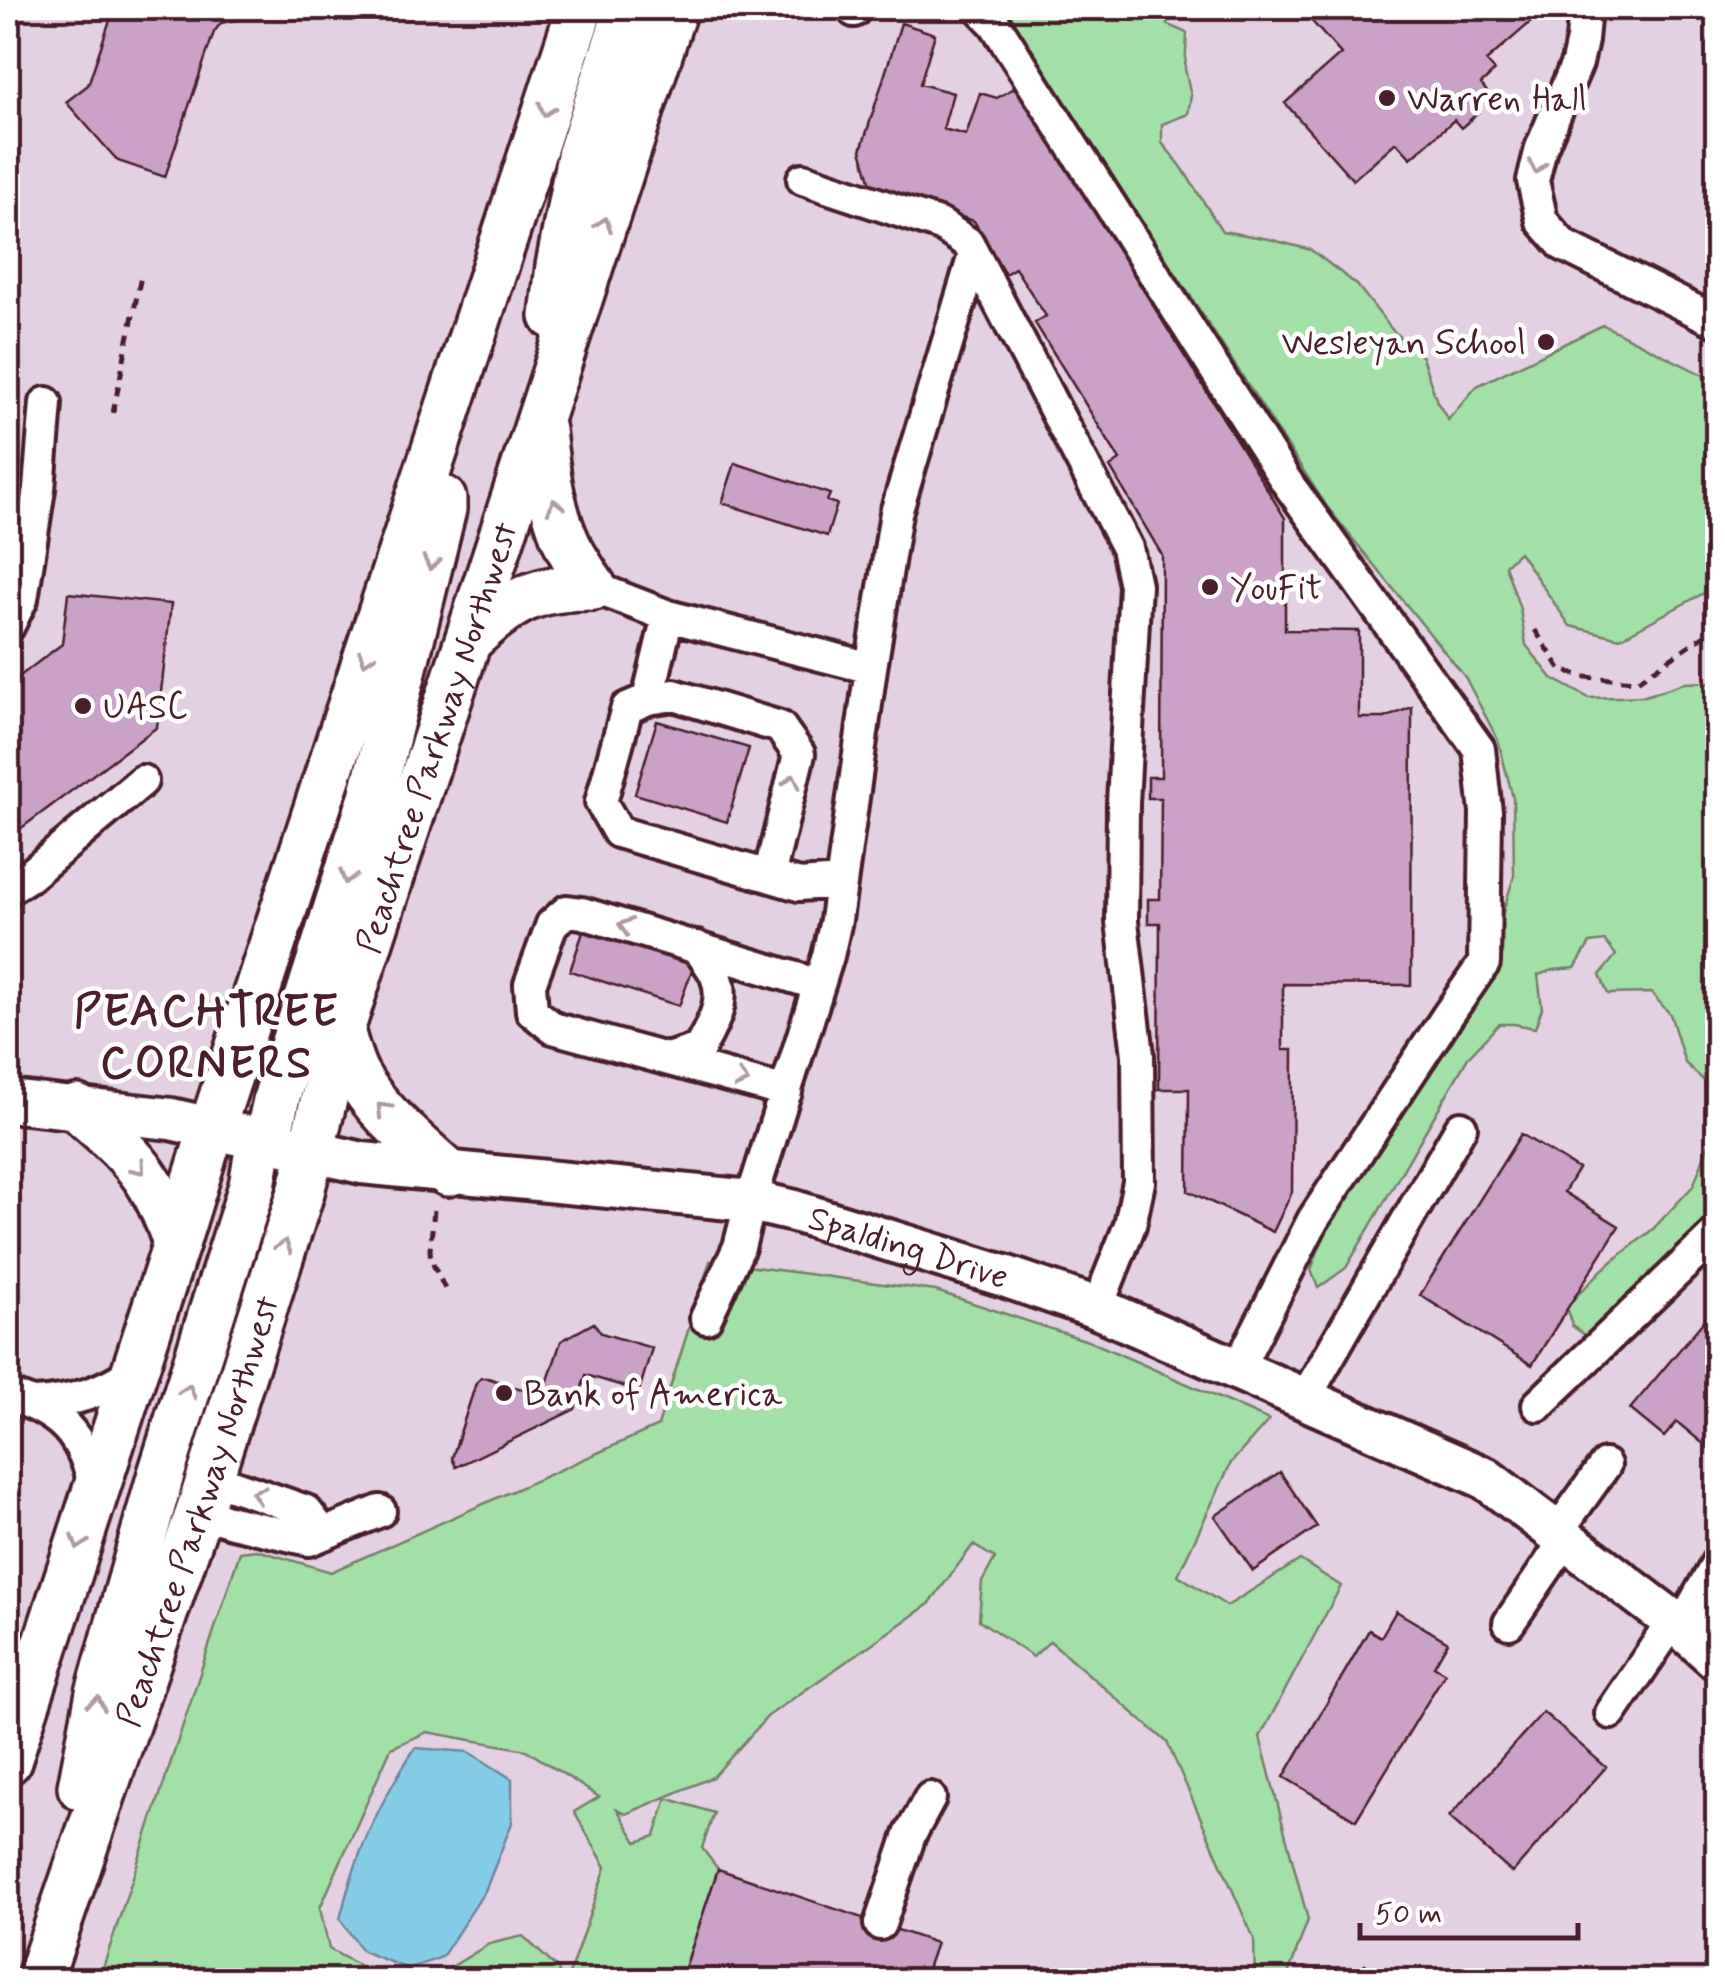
<svg xmlns="http://www.w3.org/2000/svg" width="1725" height="1988" font-family="Mynerve,sans-serif">
  <style>
    .built { fill: #e4d0e3 }
    .green { fill: #a3e0a8; stroke: #76806a; stroke-width: 2.5 }
    .water { fill: #85cde6; stroke: #6d879b; stroke-width: 2.5 }
    .building { fill: #caa2c8; stroke: #4a1f2b; stroke-width: 2.5 }
    .lines { fill: none; stroke-linecap: round; stroke-linejoin: round }
    .minor-casing { stroke: #4a1f2b; stroke-width: 38 }
    .major-casing { stroke: #4a1f2b; stroke-width: 48 }
    .highway-casing { stroke: #4a1f2b; stroke-width: 52 }
    .path { stroke: #4a1f2b; stroke-width: 5; stroke-dasharray: 10 8; stroke-linecap: butt }
    .minor { stroke: #fff; stroke-width: 30 }
    .major { stroke: #fff; stroke-width: 40 }
    .highway { stroke: #fff; stroke-width: 45 }
    .oneway { stroke: #ae9aa0 }
    .poi-dot { fill: #4a1f2b; stroke: #fff; stroke-width: 4 }
    .labels { text-anchor: middle; stroke-width: 9; stroke-linejoin: round; paint-order: stroke }
    .poi-label { font-size: 35px; fill: #4a1f2b; stroke: #fff; text-anchor: start }
    .street-label { font-size: 35px; fill: #4a1f2b; stroke: #fff }
    .district-label { font-size: 45px; font-weight: bold; letter-spacing: 2.5px; fill: #4a1f2b; stroke: #fff }
  </style>
  <rect width="100%" height="100%" fill="#efe3ee"/>
  <filter id="ink" filterUnits="userSpaceOnUse"><feTurbulence type="fractalNoise" baseFrequency=".01" numOctaves="2"/><feDisplacementMap in="SourceGraphic" scale="20" xChannelSelector="R" yChannelSelector="G"/><feConvolveMatrix kernelMatrix="1 2 1 2 8 2 1 2 1" color-interpolation-filters="sRGB"/></filter>
  <g filter="url(#ink)">
    <path class="built" d="M8 8H1717V1980H8Z"/>
    <path class="green" d="M1004 8H1157L1168 25 1187 33 1185 69 1191 95 1188 114 1162 124V143L1181 166 1222 231 1269 239 1311 250 1357 285 1393 331 1422 357 1437 402 1448 420 1477 386 1603 325 1717 382V586L1620 638 1570 626 1519 552 1505 565 1520 609 1526 645 1552 678 1589 698 1645 696 1684 683 1707 682 1717 691V1216L1592 1340 1572 1326 1566 1307 1603 1269 1653 1229 1693 1186 1714 1131V1090L1685 1063 1670 1014 1651 993 1608 994 1600 975 1616 955 1605 941 1590 943 1575 968 1553 970 1538 975 1542 1008 1535 1028 1514 1024H1499L1469 1056 1346 1268 1318 1288 1311 1270 1333 1210 1496 934 1514 876 1513 798 1498 740 1465 677 1327 507Z
      M710 1261 936 1291 1094 1343 1269 1420 1231 1463 1178 1575 1227 1606 1300 1560 1341 1586 1260 1737 1308 1920 1286 1980H1255L1254 1939 1167 1742 1050 1641 1033 1657 979 1620 982 1582 995 1558 973 1545 929 1604 768 1716 713 1777 626 1814 617 1809 637 1842 655 1836 667 1798 714 1813 702 1848 718 1869 681 1980H567L606 1867 574 1812 599 1797 526 1750 427 1732 391 1748 320 1908 329 1949 385 1980 435 1977 489 1944 523 1936 558 1969 561 1980H99L240 1552 257 1550 331 1572 658 1426Z"/>
    <path class="water" d="M415 1748 469 1752 512 1779V1823L485 1891 442 1957 408 1969 362 1951 340 1919C355 1855 379 1803 415 1748Z"/>
    <path class="building" d="M114 8H293L221 23 214 32 165 177 118 161 66 102 88 85Z
      M1300 8H1547L1486 61 1495 71 1481 84 1488 93 1475 105 1480 111 1461 128 1454 120 1411 158 1396 142 1353 180 1285 103 1341 54Z
      M901 23 935 34 920 84 953 93 943 129 966 135 980 93 997 98 1016 87 1041 125 1285 518V630L1359 631V718H1385L1412 707 1411 985 1283 984V1050H1293L1292 1192 1273 1232 1188 1191 1189 1089H1159L1160 923H1148V899H1160L1161 798H1148V777H1161L1162 555 1110 467 1120 460 1035 323 1046 316 1015 268 1005 274 974 221 872 187 861 150Z
      M735 463 830 494 827 501 837 504 827 536 722 503Z
      M68 593 171 604 157 727 8 838V685L62 644Z
      M657 721 749 748 727 822 635 794Z
      M584 929 694 965 679 1006 570 971Z
      M1521 1134 1578 1169 1564 1192 1619 1226 1532 1365 1420 1295Z
      M1713 1310 1718 1314V1456L1677 1422 1664 1437 1630 1409Z
      M594 1323 601 1333 652 1348 639 1391 586 1375 575 1409 456 1467 452 1458 476 1383 481 1378H488L543 1396 561 1341Z
      M1280 1472 1317 1527 1253 1571 1215 1516Z
      M1396 1611 1448 1642 1434 1666 1445 1673 1356 1820 1284 1777 1369 1630 1381 1637Z
      M1543 1712 1606 1767 1512 1873 1449 1817Z
      M718 1869 936 1943 923 1980H681Z
      M1365 1964 1383 1980H1350Z"/>
    <g class="lines">
      <defs>
        <path id="minor" d="M980 8 995 24 1286 481 1479 749 1486 812 1484 963 1448 1015 1313 1220 1238 1368
          M1585 8 1582 40 1577 63 1541 148 1533 181 1542 221 1563 245 1718 322
          M854 11 856 8
          M803 179 941 225 968 243 1127 548 1135 585 1123 803 1122 922 1138 1055 1139 1182 1130 1225 1097 1308
          M593 587 668 616 871 668
          M8 627 22 599 39 489 46 403
          M648 699 668 616
          M769 876 799 754 780 727 674 695 648 699 627 708 601 802 618 832 799 885 841 882
          M8 889 29 876 142 781
          M667 1059 699 1049C711 1027 727 1001 716 976 712 966 703 956 697 947
          M786 1092 553 1028 532 1011 530 984 552 924 567 911 582 913 819 985
          M706 1318 739 1247 751 1201 828 956 836 920 871 668 896 513 974 255
          M8 1395C61 1412 82 1433 95 1488
          M1305 1398 1461 1127
          M34 1404C73 1402 103 1392 135 1370
          M1538 1405 1718 1232
          M209 1477 306 1511 324 1534
          M199 1512 232 1522 309 1540 380 1511
          M1557 1532 1605 1465
          M1509 1623 1566 1539
          M1681 1627 1718 1561
          M1611 1713 1673 1621
          M880 1924 910 1835 930 1798"/>
        <g id="major">
          <path id="s1" d="M8 1101 171 1119 362 1163 751 1201 794 1211 1004 1276 1097 1308 1485 1478 1681 1627 1718 1660"/>
        </g>
        <g id="highway">
          <path d="M553 316 559 266 580 156 628 8"/>
          <path d="M542 430C546 469 551 510 568 546 575 560 585 574 593 587"/>
          <path d="M468 641C512 601 532 587 593 587"/>
          <path d="M341 1030C345 1045 349 1060 356 1074 377 1113 417 1143 448 1173"/>
          <path d="M77 1108C130 1154 155 1175 176 1244"/>
          <path d="M267 1141 277 1096 372 797 443 509V499"/>
          <path d="M8 1761 176 1244 212 1128 580 8"/>
          <path d="M81 1787 99 1693 161 1474 252 1186 260 1139"/>
          <path id="s2" d="M39 1980 199 1512 301 1192 341 1030 674 8"/>
        </g>
      </defs>
      <use href="#minor" class="minor-casing"/>
      <use href="#major" class="major-casing"/>
      <use href="#highway" class="highway-casing"/>
      <path class="path" d="M113 413 141 276
        M1535 630 1561 670 1586 677 1637 681 1718 626
        M434 1210 430 1250 431 1260 447 1293"/>
      <use href="#minor" class="minor"/>
      <use href="#major" class="major"/>
      <use href="#highway" class="highway"/>
    </g>
    <defs><path id="oneway-chevron" d="M-2-3.5L2.5 0L-2 3.5" fill="none" stroke-width="1.6" stroke-linecap="round" stroke-linejoin="round" transform="scale(2.5)"/></defs>
    <g class="oneway">
      <use href="#oneway-chevron" transform="translate(546 110) rotate(108)"/>
      <use href="#oneway-chevron" transform="translate(1537 167) rotate(101)"/>
      <use href="#oneway-chevron" transform="translate(604 224) rotate(-72)"/>
      <use href="#oneway-chevron" transform="translate(555 506) rotate(-105)"/>
      <use href="#oneway-chevron" transform="translate(431 563) rotate(103)"/>
      <use href="#oneway-chevron" transform="translate(366 658) rotate(108)"/>
      <use href="#oneway-chevron" transform="translate(792 781) rotate(-77)"/>
      <use href="#oneway-chevron" transform="translate(347 877) rotate(108)"/>
      <use href="#oneway-chevron" transform="translate(625 926) rotate(-163)"/>
      <use href="#oneway-chevron" transform="translate(742 1080) rotate(15)"/>
      <use href="#oneway-chevron" transform="translate(383 1109) rotate(-134)"/>
      <use href="#oneway-chevron" transform="translate(139 1168) rotate(50)"/>
      <use href="#oneway-chevron" transform="translate(284 1246) rotate(-72)"/>
      <use href="#oneway-chevron" transform="translate(188 1391) rotate(-73)"/>
      <use href="#oneway-chevron" transform="translate(258 1494) rotate(-161)"/>
      <use href="#oneway-chevron" transform="translate(79 1543) rotate(108)"/>
      <use href="#oneway-chevron" transform="translate(97 1703) rotate(-77)"/>
    </g>
  </g>
  <g class="poi-dot">
    <circle cx="1387" cy="98" r="10"/>
    <circle cx="1546" cy="342" r="10"/>
    <circle cx="1210" cy="587" r="10"/>
    <circle cx="83" cy="706" r="10"/>
    <circle cx="504" cy="1393" r="10"/>
  </g>
  <g class="labels">
    <g class="poi-label">
      <text x="1407" y="110">Warren Hall</text>
      <text x="1526" y="354" text-anchor="end">Wesleyan School</text>
      <text x="1230" y="599">YouFit</text>
      <text x="103" y="718">UASC</text>
      <text x="524" y="1405">Bank of America</text>
    </g>
    <g class="street-label">
      <text dy="12" stroke="none"><textPath href="#s2" startOffset="1305">Peachtree Parkway Northwest</textPath></text>
      <text dy="12" stroke="none"><textPath href="#s1" startOffset="915">Spalding Drive</textPath></text>
      <text dy="12" stroke="none"><textPath href="#s2" startOffset="495">Peachtree Parkway Northwest</textPath></text>
    </g>
    <g class="district-label">
      <text x="207" y="1025">PEACHTREE<tspan x="207" dy="52">CORNERS</tspan></text>
    </g>
  </g>
  <rect width="1725" height="1988" fill="none" stroke="#fff" stroke-width="40"/>
  <rect x="20" y="20" width="1685" height="1948" fill="none" stroke="#4a1f2b" stroke-width="4" filter="url(#ink)"/>
  <path d="M1360 1923v15h218v-15" fill="none" stroke="#4a1f2b" stroke-width="5"/>
  <text x="1375" y="1923" font-size="30" fill="#4a1f2b" stroke="#ffffff" stroke-width="8" paint-order="stroke">50 m</text>
</svg>
